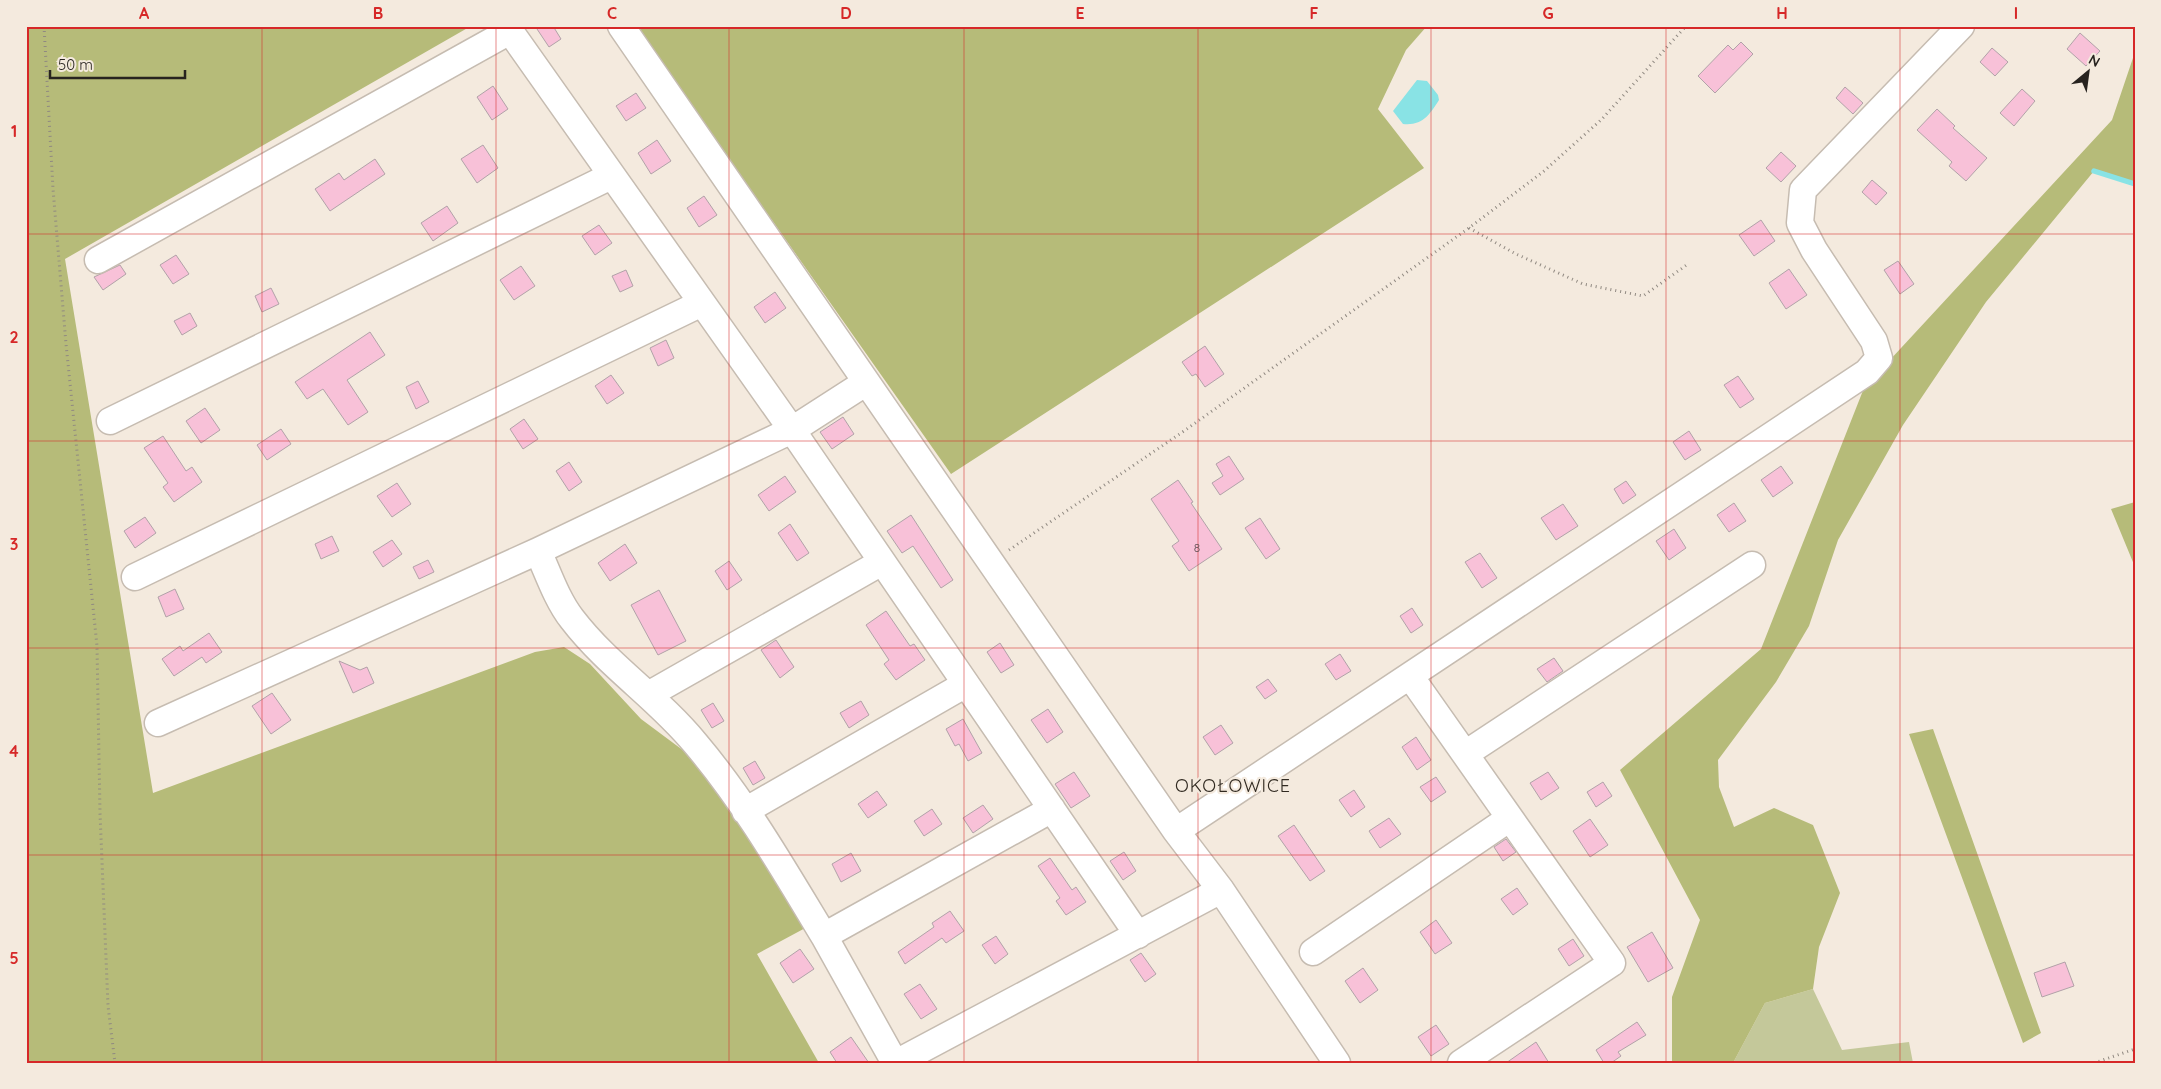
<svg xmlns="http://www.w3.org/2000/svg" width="2161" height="1089" font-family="Quicksand,sans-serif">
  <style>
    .green { fill: #c4c89a }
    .forest { fill: #b6bb79 }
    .water { fill: #89e3e5 }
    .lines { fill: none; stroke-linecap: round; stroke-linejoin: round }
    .stream { stroke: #89e3e5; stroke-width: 5.5 }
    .building { fill: #f8c1d8; stroke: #b1a2a8 }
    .minor-casing { stroke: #c6bcb1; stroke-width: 29 }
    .path { stroke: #908981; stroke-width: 3; stroke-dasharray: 1 4; stroke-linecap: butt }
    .minor { stroke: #fff; stroke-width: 26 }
    .grid { fill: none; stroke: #d62828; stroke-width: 1; stroke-opacity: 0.55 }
    .labels { text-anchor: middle; stroke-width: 4.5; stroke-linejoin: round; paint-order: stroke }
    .number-label { font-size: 12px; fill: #5b4a4d }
    .quarter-label { font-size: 18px; letter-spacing: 1px; fill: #312a21; stroke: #f4eade }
    .neatline { fill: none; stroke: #d62828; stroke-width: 2 }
    .grid-label { font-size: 16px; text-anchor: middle; font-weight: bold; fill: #d62828 }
  </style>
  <rect width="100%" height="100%" fill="#f4eade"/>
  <path class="green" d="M1813 989 1842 1050 1909 1042 1913 1063H1733L1765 1003Z"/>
  <path class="forest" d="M26 26H471L65 259 153 793 535 652 564 647 590 664 641 719 684 751 705 772 809 926 757 954 819 1063H26Z
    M635 26H1427L1406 50 1378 109 1424 168 951 474Z
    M2135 52V184L2094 171 1986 302 1903 425 1838 540 1809 626 1776 682 1718 760 1719 787 1734 827 1774 808 1813 825 1840 893 1819 947 1813 989 1765 1003 1733 1063H1672V997L1700 920 1620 770 1761 649 1864 388 2112 120Z
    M2135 502V567L2111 509Z
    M1933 729 2041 1033 2023 1043 1909 734Z"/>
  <path class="water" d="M1417 80 1427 81 1438 95 1439 100C1430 114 1423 126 1403 124L1393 111Z"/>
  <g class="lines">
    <path class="stream" d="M2094 171 2135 184"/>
  </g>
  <path class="building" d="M535 26H553L561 39 549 47Z
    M2080 33 2100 51 2086 66 2067 49Z
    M1741 42 1753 54 1715 93 1698 76 1728 45 1733 50Z
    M1992 48 2008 62 1995 76 1980 62Z
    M493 86 508 109 492 120 477 97Z
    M1845 87 1863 103 1853 114 1836 98Z
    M2022 89 2035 101 2014 126 2000 113Z
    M636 93 646 108 626 121 616 106Z
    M1937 109 1955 126 1953 128 1987 158 1966 181 1949 166 1952 162 1917 130Z
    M657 140 671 161 651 174 638 153Z
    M483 145 498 168 477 183 461 159Z
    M1781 152 1796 166 1781 182 1766 168Z
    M375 159 385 174 330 211 315 189 339 173 344 180Z
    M1872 180 1887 193 1876 205 1862 192Z
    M704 196 717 215 699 227 687 208Z
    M447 206 458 223 433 241 421 223Z
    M1761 220 1775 241 1754 256 1739 235Z
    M599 225 612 243 595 255 582 236Z
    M176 255 189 274 173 284 160 265Z
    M1898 261 1914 284 1900 294 1884 270Z
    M120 265 126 274 103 290 94 277Z
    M521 266 535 286 514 300 500 280Z
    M1789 269 1807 295 1786 309 1769 283Z
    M626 270 633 286 620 292 612 276Z
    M271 288 279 304 262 312 255 296Z
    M775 292 786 308 765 323 754 307Z
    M190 313 197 326 182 335 174 321Z
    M370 332 385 355 347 380 368 412 348 425 323 389 307 399 295 382Z
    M666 340 674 358 658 366 650 348Z
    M1205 346 1224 374 1205 387 1196 374 1192 376 1182 362Z
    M611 375 624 393 607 404 595 386Z
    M1738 376 1754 399 1740 408 1724 385Z
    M418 381 429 402 416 409 406 387Z
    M205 408 220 430 201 443 186 421Z
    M843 417 854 434 832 449 820 432Z
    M524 419 538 439 523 449 510 429Z
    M281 429 291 444 267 460 257 445Z
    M1689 431 1701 450 1685 460 1673 442Z
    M163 436 186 471 192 467 202 482 174 502 163 487 168 483 144 448Z
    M1229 456 1244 479 1220 495 1212 483 1223 476 1216 464Z
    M569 462 582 482 569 491 556 471Z
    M1781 466 1793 483 1773 497 1761 480Z
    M785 476 796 492 769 511 758 495Z
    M1178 480 1193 502 1191 503 1222 549 1189 571 1172 546 1179 541 1151 499Z
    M1626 481 1636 495 1623 504 1614 489Z
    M397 483 411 504 392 517 377 496Z
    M1734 503 1746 521 1729 532 1717 515Z
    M1563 504 1578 526 1556 540 1541 518Z
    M911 515 953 580 941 588 913 546 902 553 887 531Z
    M145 517 156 533 135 548 124 531Z
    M1260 518 1280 549 1266 559 1245 528Z
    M790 524 809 553 797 561 778 533Z
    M1674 529 1686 548 1669 560 1656 541Z
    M332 536 339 551 321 559 315 544Z
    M392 540 402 554 383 567 373 552Z
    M625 544 637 563 610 581 598 563Z
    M1480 553 1497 578 1482 588 1465 562Z
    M428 560 434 572 419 579 413 567Z
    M729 561 742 580 727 590 715 571Z
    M175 589 184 609 166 617 158 597Z
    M659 590 686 641 658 655 631 605Z
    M1412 608 1423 625 1411 633 1400 616Z
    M886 611 910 646 914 644 925 660 896 680 884 664 889 660 866 625Z
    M209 633 222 652 206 663 202 657 174 676 162 659 180 646 183 651Z
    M776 640 794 667 780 678 761 650Z
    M1000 643 1014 665 1001 673 987 652Z
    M1340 654 1351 671 1336 680 1325 664Z
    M1554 658 1563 671 1547 682 1537 669Z
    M339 661 360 670 367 667 374 683 353 693Z
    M1268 679 1277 691 1265 699 1256 687Z
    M272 693 291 720 271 734 252 706Z
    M861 701 869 715 849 728 840 713Z
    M713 703 724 721 712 728 701 710Z
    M1048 709 1063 732 1047 743 1031 720Z
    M963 719 982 753 968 761 959 744 955 746 946 729Z
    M1221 725 1233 743 1215 755 1203 737Z
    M1416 737 1431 760 1417 770 1402 747Z
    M755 761 765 778 753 785 743 768Z
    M1074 772 1090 796 1071 808 1055 784Z
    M1548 772 1559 788 1541 800 1530 783Z
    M1436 777 1446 792 1431 802 1420 787Z
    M1603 782 1612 796 1596 807 1587 792Z
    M1354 790 1365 807 1351 817 1339 800Z
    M877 791 887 805 868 818 858 804Z
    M983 805 993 819 973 833 963 818Z
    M932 809 942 824 924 836 914 821Z
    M1389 818 1401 834 1380 848 1369 831Z
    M1590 819 1608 845 1590 857 1573 831Z
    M1294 825 1325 871 1310 881 1278 836Z
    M1506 839 1516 852 1503 861 1494 847Z
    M1124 852 1136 871 1123 880 1110 861Z
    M851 853 861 871 841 882 832 864Z
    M1050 858 1072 890 1076 887 1086 902 1066 915 1056 901 1060 898 1038 866Z
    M1517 888 1528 904 1513 915 1501 899Z
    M950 911 964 931 946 943 942 938 905 964 898 952 934 927 932 923Z
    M1436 920 1452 943 1435 954 1420 932Z
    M1652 932 1673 968 1648 982 1627 947Z
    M996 936 1008 954 995 964 982 945Z
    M1573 939 1584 956 1569 966 1558 949Z
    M800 949 814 969 793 983 780 963Z
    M1141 953 1156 974 1145 982 1130 960Z
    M2065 962 2074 986 2042 997 2034 973Z
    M1363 968 1378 990 1360 1003 1345 981Z
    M920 984 937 1009 921 1019 904 994Z
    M1637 1022 1646 1035 1618 1052 1621 1056 1611 1063H1604L1596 1050Z
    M1436 1025 1449 1044 1431 1056 1418 1037Z
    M851 1037 869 1063H837L830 1052Z
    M1536 1042 1549 1063H1506Z"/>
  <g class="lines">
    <defs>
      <path id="minor" d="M621 26 1176 831 1221 890 1337 1063
        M98 260 510 31 792 430 1138 935
        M110 421 611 176
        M538 551C548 573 557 600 572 619 608 666 658 698 695 743 745 802 784 870 824 936
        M135 577 702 303
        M1410 676 1612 963 1461 1063
        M648 695 882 562
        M158 723 538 551 792 430 865 383
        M1465 754 1752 565
        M745 811 966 684
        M1176 831 1867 372 1879 358 1874 341 1814 250 1800 223 1803 190 1961 26
        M1313 952 1510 818
        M895 1063 824 936 1052 809
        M896 1063 1221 890"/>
    </defs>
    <use href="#minor" class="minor-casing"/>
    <path class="path" d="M44 26 53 189 66 344 97 646 100 813 108 1006 115 1063
      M1469 228 1516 254 1583 284 1643 296 1688 264
      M1009 550 1184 431 1469 228 1544 171 1602 119 1686 26
      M2094 1063 2135 1049"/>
    <use href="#minor" class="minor"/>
  </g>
  <path class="grid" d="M262 26V1063M496 26V1063M729 26V1063M964 26V1063M1198 26V1063M1431 26V1063M1666 26V1063M1900 26V1063M26 234H2135M26 441H2135M26 648H2135M26 855H2135"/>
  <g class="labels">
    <g class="number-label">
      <text x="1197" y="552">8</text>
    </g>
    <g class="quarter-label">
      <text x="1233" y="792">OKOŁOWICE</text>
    </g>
  </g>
  <rect width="2161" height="1089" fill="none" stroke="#f4eade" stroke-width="55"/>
  <g transform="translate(2088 72) rotate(29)" stroke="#f4eade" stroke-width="4" paint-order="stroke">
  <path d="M0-4L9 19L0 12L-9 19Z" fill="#27231f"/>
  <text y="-8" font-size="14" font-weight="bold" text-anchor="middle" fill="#27231f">N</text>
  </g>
  <path d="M50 70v8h135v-8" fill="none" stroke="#27231f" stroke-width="2.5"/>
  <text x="58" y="70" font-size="15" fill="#27231f" stroke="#f4eade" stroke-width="4" paint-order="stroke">50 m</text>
  <rect x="28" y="28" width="2106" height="1034" class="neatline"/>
  <g class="grid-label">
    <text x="144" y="19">A</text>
    <text x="378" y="19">B</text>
    <text x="612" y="19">C</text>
    <text x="846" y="19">D</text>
    <text x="1080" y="19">E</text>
    <text x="1314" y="19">F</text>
    <text x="1548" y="19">G</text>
    <text x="1782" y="19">H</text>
    <text x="2016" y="19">I</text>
    <text x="14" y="137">1</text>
    <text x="14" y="343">2</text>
    <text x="14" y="550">3</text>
    <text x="14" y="757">4</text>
    <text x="14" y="964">5</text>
  </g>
</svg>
